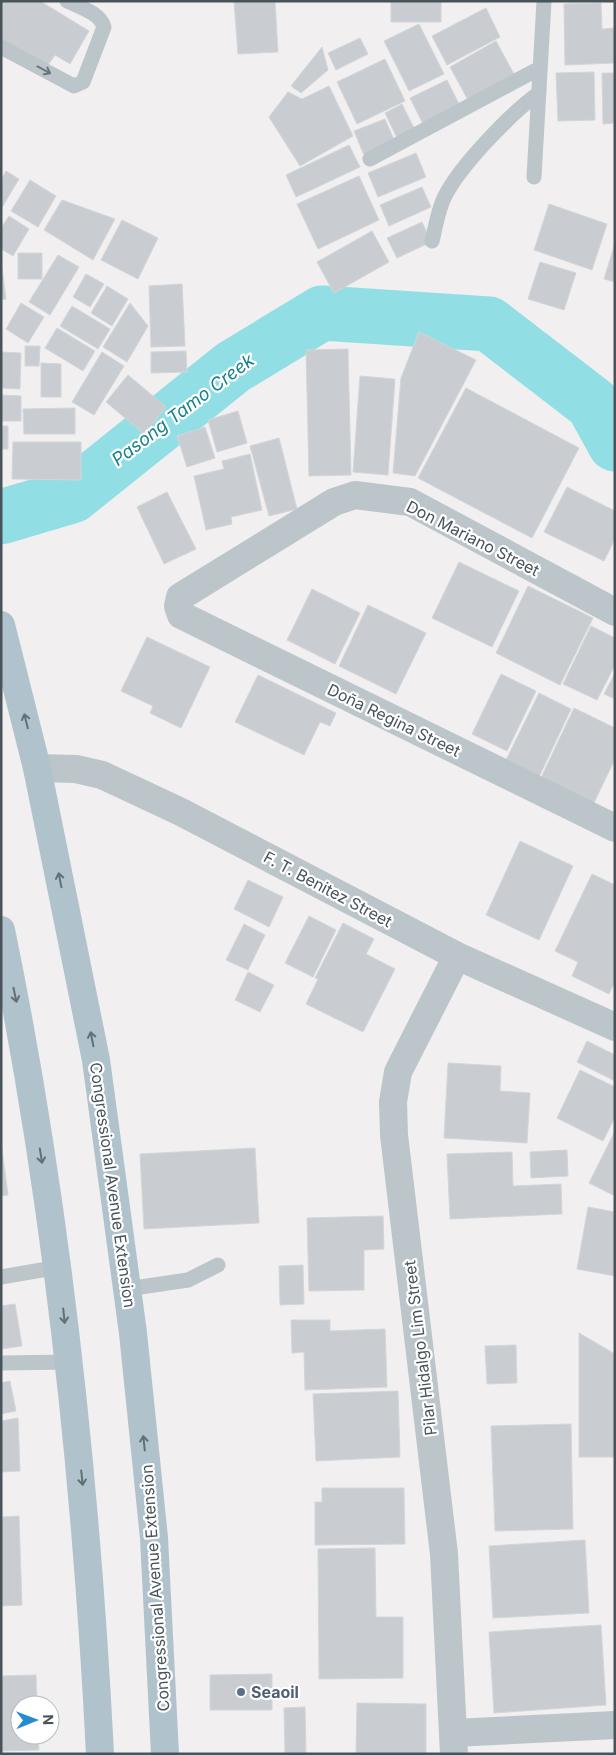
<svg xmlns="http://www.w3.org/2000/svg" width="616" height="1755" font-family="Inter,sans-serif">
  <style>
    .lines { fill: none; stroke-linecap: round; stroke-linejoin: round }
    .river { stroke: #91dfe5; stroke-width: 55 }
    .building { fill: #c9ccd1; stroke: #d3d6d9 }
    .lane { stroke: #bbc5ca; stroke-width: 15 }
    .street { stroke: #bbc5ca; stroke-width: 28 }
    .primary { stroke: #b0c2cb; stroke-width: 28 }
    .oneway { stroke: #6a767c }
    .oneway2 { stroke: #627076 }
    .service-dot { fill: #5c6f8a; stroke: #fff; stroke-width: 2 }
    .labels { text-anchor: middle; stroke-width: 4.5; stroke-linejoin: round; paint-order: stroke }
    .street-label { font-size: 16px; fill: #48545a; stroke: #fff }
    .service-label { font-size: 16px; font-weight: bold; fill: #4e5e75; stroke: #fff; text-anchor: start }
    .water-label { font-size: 18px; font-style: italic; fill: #178189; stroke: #fff }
  </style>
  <rect width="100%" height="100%" fill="#f1efef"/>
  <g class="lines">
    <path class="river" d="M1 517 72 496 233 367 322 313 489 324 593 404 615 444"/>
  </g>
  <path class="building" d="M1 1H40L89 31 70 64 55 55 46 68 1 41Z
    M234 1H275L278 52 238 54Z
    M391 1H441V22H391Z
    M601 3 602 29 615 28V63L565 65 564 4Z
    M486 8 500 37 447 65 432 36Z
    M419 24 444 74 409 91 384 41Z
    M360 38 368 54 336 70 328 53Z
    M496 41 514 74 468 100 450 67Z
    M322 47 328 70 301 93 291 86Z
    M385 59 405 101 357 124 337 82Z
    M594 72 595 120 558 121 556 73Z
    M602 73H615V123L603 124Z
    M447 80 461 108 424 126 410 98Z
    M329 86 353 136 300 166 269 117 288 92 302 99Z
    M402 104 417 134 399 142 385 113Z
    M385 119 395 142 364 155 354 131Z
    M349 145 360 167 296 197 286 175Z
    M416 153 426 177 378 197 368 173Z
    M6 171 19 179 1 209V180Z
    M359 176 379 220 318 249 297 204Z
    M30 180 56 196 38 227 11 211Z
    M422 187 431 207 389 226 380 205Z
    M62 200 115 219 93 260 44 230Z
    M549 204 607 224 592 270 534 250Z
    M9 216 29 229 13 256 1 249V228Z
    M122 220 158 238 138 279 101 260Z
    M422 222 431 242 397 258 387 238Z
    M372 231 389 262 334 293 317 262Z
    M615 243V282L604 279Z
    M18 253H42V279H18Z
    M58 255 79 267 50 315 29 302Z
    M540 262 576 273 564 310 528 299Z
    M2 268 6 299 1 300V269Z
    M86 274 104 284 90 307 73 297Z
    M182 284 185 346 151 347 149 286Z
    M107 286 128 299 112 326 91 313Z
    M21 303 44 317 28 343 6 329Z
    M130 303 148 326 127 362 103 347Z
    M72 306 110 329 98 349 60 326Z
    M57 328 95 351 83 371 45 348Z
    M419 332 476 360 415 476 393 473 401 378Z
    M25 346H40L39 366H25Z
    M348 349 351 475 309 476 306 350Z
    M186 351 187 372 151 373V352Z
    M1 352 21 353 20 389 1 388Z
    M102 352 124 366 94 415 72 402Z
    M41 363 61 364V397H41Z
    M128 375 166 407 144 434 106 402Z
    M360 376 395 379 388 475 353 472Z
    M466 388 579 448 532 538 418 478Z
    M1 395 21 396V421H1Z
    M75 408V434H24L23 409Z
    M238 411 247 443 217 452 208 420Z
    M1 426H8V449H1Z
    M205 427 215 458 187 467 177 436Z
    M279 438 297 509 269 516 250 446Z
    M13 442H81V480L12 479Z
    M250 454 262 510 231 517 232 524 206 530 194 476 224 469 222 461Z
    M567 487 615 511V539L604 561 544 532Z
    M167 492 196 549 164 564 137 507Z
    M459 562 519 591 492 647 432 618Z
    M528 586 593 618 560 685 496 653Z
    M312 589 360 613 335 664 287 640Z
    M368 605 426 633 396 694 339 666Z
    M591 626 615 638V665L597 700 563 684Z
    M147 637 210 667 181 728 150 713 153 706 121 691Z
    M615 673V699L604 694Z
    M501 674 536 691 507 751 472 734Z
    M258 675 336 713 330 726 320 722 304 755 235 722Z
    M539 693 571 709 539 777 506 760Z
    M574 708 615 728V759L592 807 539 782Z
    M520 841 573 866 539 940 486 915Z
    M592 874 615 885V981L609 994 572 976 578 962 555 951Z
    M248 880 283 897 269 927 234 909Z
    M309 916 336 930 313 977 285 963Z
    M343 923 374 939 366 954 395 969 363 1032 306 1004 318 979 315 978Z
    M244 924 265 935 248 970 226 960Z
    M248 972 274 985 260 1012 235 1000Z
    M587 1041 615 1055V1081L577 1062Z
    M448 1063 501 1066 500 1091 530 1093 527 1143 444 1138Z
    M580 1070 615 1087V1117L603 1141 557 1118Z
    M614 1133 615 1134V1196L589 1183Z
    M1 1142 8 1195 1 1196Z
    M255 1148 259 1223 144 1229 140 1154Z
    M567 1150 568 1176 531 1178 530 1152Z
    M512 1152 513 1186 561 1184 562 1214 450 1219 447 1154Z
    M588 1207 615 1212V1276L577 1269Z
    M383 1216 384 1249 364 1250V1290L309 1291 307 1218Z
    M303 1265 304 1304 280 1305 279 1266Z
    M15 1304 22 1346 1 1349V1306Z
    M291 1320H330V1331L385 1329 387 1387 305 1390 304 1352 292 1353Z
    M579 1333 615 1354V1457H579Z
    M516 1345 517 1383 487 1384 485 1346Z
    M10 1381 16 1411 1 1414V1383Z
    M398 1391 400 1457 316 1461 313 1394Z
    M18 1418 20 1471 1 1472V1421Z
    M571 1424 573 1529 495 1531 491 1426Z
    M322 1488H404L405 1544 315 1545V1502H322Z
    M19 1516 22 1605 1 1606V1517Z
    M585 1540 589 1613 493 1618 489 1546Z
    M375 1548 376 1617H403V1678L319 1679 318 1549Z
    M601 1625 606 1705 494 1713 489 1632Z
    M272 1674V1710H210V1675Z
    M36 1675 37 1705H20V1735H38L39 1750 1 1751V1676Z
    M357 1703 426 1704V1754H356Z
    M305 1707 306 1754H285L284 1708Z"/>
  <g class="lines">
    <path class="lane" d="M1 47 74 86 83 82 104 27C100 13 80 7 67 1
      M370 159 540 68
      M534 177 544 1
      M432 241C436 226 438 209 445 196 460 166 511 113 539 93
      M1 1277 59 1267
      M127 1289 188 1280 218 1265
      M1 1363 69 1362"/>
    <path class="street" d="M615 612 410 502 355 495 334 502 180 597 178 606 181 615 615 828
      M37 768 76 769 102 775 181 812 457 956 615 1027
      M454 1733 615 1725
      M454 1754 444 1554 394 1135 393 1102 398 1072 457 956"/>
    <path class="primary" d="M1 625 37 768 96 1060 133 1333 154 1538 165 1754
      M1 930C57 1202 86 1477 100 1754"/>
  </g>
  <defs><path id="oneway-shaft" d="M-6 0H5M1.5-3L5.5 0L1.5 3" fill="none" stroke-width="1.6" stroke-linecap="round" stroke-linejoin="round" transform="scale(1.25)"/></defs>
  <use class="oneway" href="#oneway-shaft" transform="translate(44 70) rotate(28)"/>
  <g class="oneway2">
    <use href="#oneway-shaft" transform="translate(26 721) rotate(-104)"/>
    <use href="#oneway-shaft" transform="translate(60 880) rotate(-101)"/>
    <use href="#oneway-shaft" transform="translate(15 995) rotate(78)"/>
    <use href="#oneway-shaft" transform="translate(92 1039) rotate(-101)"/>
    <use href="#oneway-shaft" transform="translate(41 1156) rotate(81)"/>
    <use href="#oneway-shaft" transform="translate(64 1316) rotate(84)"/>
    <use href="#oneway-shaft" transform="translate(144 1443) rotate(-96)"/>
    <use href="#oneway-shaft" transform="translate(82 1478) rotate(84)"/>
  </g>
  <circle class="service-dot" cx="241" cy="1692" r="5"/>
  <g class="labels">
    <g class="street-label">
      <text transform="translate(473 538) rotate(27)" y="6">Don Mariano Street</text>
      <text transform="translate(394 720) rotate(26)" y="6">Doña Regina Street</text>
      <text transform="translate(328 889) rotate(28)" y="6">F. T. Benitez Street</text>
      <text transform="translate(113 1185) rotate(82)" y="6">Congressional Avenue Extension</text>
      <text transform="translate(420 1348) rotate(-97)" y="6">Pilar Hidalgo Lim Street</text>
      <text transform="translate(155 1588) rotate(-94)" y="6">Congressional Avenue Extension</text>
    </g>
    <g class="service-label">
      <text x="251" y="1698">Seaoil</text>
    </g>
    <g class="water-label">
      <text transform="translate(183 410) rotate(-37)" y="6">Pasong Tamo Creek</text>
    </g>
  </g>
  <rect width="616" height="1755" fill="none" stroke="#48545a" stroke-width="5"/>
  <g transform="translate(35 1720) rotate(89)"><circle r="24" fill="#ffffff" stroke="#b6bbbd"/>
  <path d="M0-4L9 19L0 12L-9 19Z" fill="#288bd2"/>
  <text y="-8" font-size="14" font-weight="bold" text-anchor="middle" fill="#48545a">N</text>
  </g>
</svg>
